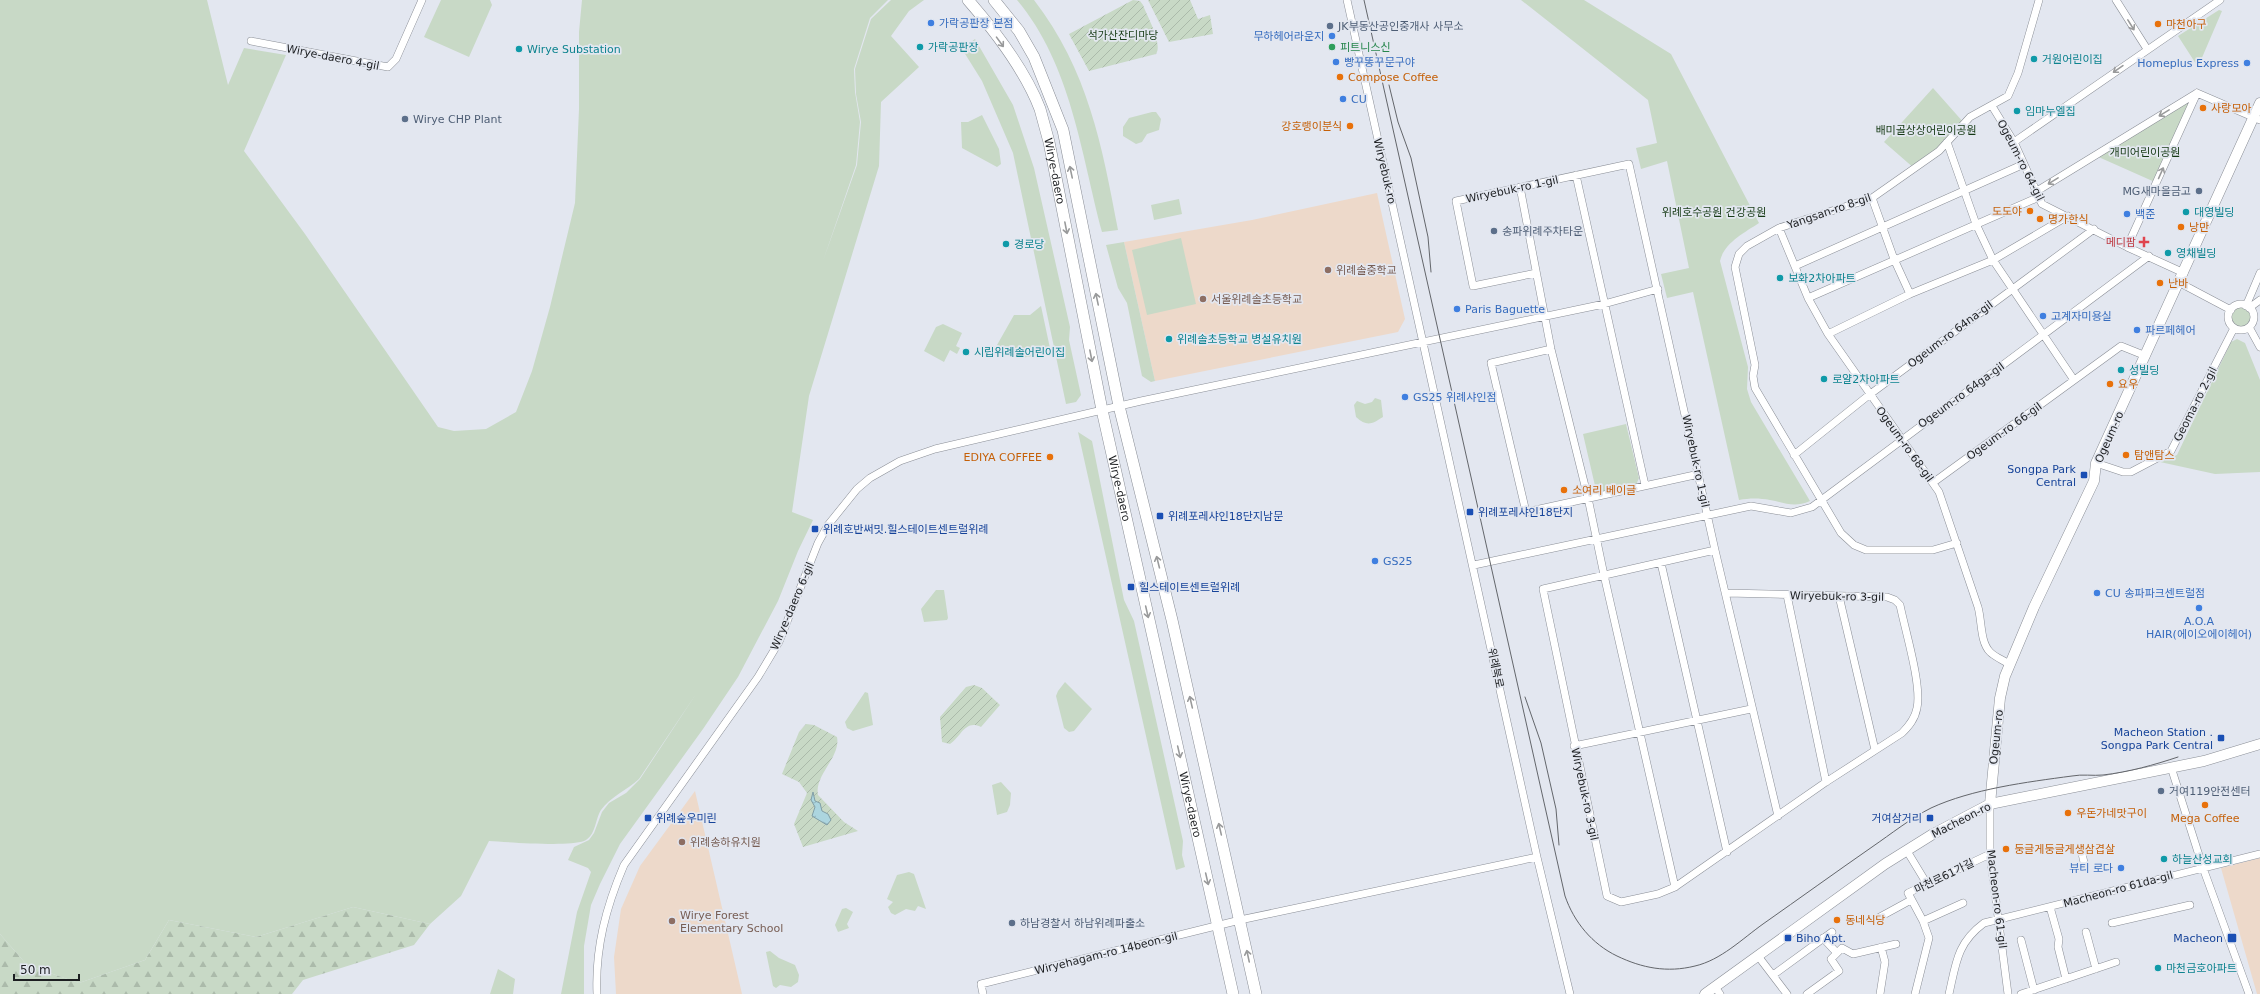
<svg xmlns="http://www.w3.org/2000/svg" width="2260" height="994" font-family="'DejaVu Sans','Noto Sans KR',sans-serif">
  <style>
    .education { fill: #edd9ca }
    .green { fill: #c8d9c6 }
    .forest { fill: url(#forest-firs) }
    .garden { fill: url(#garden-furrows) }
    .water { fill: url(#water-ripples); stroke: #819ea6 }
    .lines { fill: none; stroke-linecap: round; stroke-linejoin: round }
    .street-casing { stroke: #8a8e96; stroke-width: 8 }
    .secondary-casing { stroke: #8a8e96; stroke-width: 11 }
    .primary-casing { stroke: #8a8e96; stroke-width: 12 }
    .street { stroke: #fff; stroke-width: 7 }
    .secondary { stroke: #fff; stroke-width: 10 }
    .primary { stroke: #fff; stroke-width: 11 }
    .tram { stroke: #63666b; stroke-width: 1 }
    .oneway { stroke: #999a9b }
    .shop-dot { fill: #3f7fe0; stroke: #e3e7f0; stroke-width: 1.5 }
    .food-dot { fill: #e8710a; stroke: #e3e7f0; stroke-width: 1.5 }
    .service-dot { fill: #5c6f8a; stroke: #e3e7f0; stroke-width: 1.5 }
    .culture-dot { fill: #0f9aa8; stroke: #e3e7f0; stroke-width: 1.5 }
    .leisure-dot { fill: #2e9e5b; stroke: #e3e7f0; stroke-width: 1.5 }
    .health-dot { fill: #e0444e; stroke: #e3e7f0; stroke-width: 1.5 }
    .education-dot { fill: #8d6e63; stroke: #e3e7f0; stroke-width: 1.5 }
    .transit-dot { fill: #1a4fb4; stroke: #e3e7f0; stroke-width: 1.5 }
    .labels { text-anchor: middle; stroke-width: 3.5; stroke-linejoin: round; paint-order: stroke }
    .shop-label { font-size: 11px; fill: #366cbe; stroke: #e3e7f0; text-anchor: start }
    .food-label { font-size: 11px; fill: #c56008; stroke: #e3e7f0; text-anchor: start }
    .service-label { font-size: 11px; fill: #4e5e75; stroke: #e3e7f0; text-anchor: start }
    .park-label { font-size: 11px; fill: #163a15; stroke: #e3e7f0 }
    .culture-label { font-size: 11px; fill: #0d838f; stroke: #e3e7f0; text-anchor: start }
    .leisure-label { font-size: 11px; fill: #27864d; stroke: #e3e7f0; text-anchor: start }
    .street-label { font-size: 11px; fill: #1c1e21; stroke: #e3e7f0 }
    .health-label { font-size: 11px; fill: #be3a42; stroke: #e3e7f0; text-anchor: end }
    .education-label { font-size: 11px; fill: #785e54; stroke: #e3e7f0; text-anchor: start }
    .transit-label { font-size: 11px; fill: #164399; stroke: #e3e7f0; text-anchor: start }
  </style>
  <defs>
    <pattern id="forest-firs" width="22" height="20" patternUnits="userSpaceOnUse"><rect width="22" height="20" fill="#c8d9c6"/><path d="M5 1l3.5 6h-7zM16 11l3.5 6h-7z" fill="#abbaaa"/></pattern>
    <pattern id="garden-furrows" width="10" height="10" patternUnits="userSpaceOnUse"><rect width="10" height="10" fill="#c8d9c6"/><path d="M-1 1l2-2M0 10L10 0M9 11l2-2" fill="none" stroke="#abbaaa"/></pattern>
    <pattern id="water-ripples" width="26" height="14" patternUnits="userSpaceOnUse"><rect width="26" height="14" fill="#acd5df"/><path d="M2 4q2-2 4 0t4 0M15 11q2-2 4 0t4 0" fill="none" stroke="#93b6bf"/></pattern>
  </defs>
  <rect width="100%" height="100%" fill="#e3e7f0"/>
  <path class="education" d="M1377 193 1405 319 1398 332 1155 381 1124 242 1252 220Z
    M695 791 742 994H616L614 957 621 909 640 866Z
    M2260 858V994H2257L2221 868Z"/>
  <path class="green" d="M0 0H207L228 85 244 48 286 55 244 151 305 234 438 427 454 431 486 429 516 412 532 371 550 307 575 203 579 109V32L582 0H888L870 18 854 69 855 92 860 122 856 165 823 261 857 165 861 122 856 94 855 69 871 19 891 0H924L909 11 891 36 919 67 881 102 879 166 809 396 792 512 813 520 798 551 778 601 738 677 703 729 620 844 600 884 591 905 584 946V994H561L577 912 591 872 588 868 568 860 574 847 589 840 594 833 602 812 609 803 626 793 640 779 696 694 639 779C627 790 610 797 601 810 595 819 596 836 584 841 568 847 509 842 489 841L461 896 430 924 353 907 256 937 169 920 145 960 79 983 27 965 0 934Z
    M441 0H490L492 5 469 57 424 37Z
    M1017 0H1034C1088 70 1102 145 1118 230L1102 232C1081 153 1071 64 1017 0Z
    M1521 0H1584L1671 54 1759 223C1744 233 1724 243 1720 261L1748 367 1747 389 1751 402 1810 501C1794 508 1786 503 1770 500 1759 498 1750 498 1739 500L1693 292 1667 298 1661 274 1689 268 1667 161 1641 169 1636 148 1657 143 1648 100Z
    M2219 10 2222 11 2198 67 2178 36Z
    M975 39 1013 105 1034 168 1070 327 1069 340 1081 395 1076 402 1066 404 1013 153 982 81 962 49Z
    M1933 88 1964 123 1939 151 1915 169 1884 142Z
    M2197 93 2157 183 2094 155Z
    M1152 112H1156L1161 119 1159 130 1147 134 1142 142 1136 144 1123 136V127L1129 118Z
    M982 115 999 149 1001 164 997 167 962 148 961 122H968Z
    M1179 199 1182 214 1154 220 1151 205Z
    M1181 238 1196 304 1147 315 1132 250Z
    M1124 242 1155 381 1151 382 1142 376 1127 303 1118 288 1106 245Z
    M1041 306 1051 353 1021 358 997 345 1014 315H1030Z
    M2230 317a11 11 0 1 1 22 0a11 11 0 1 1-22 0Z
    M943 324 962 333 956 346 960 348 957 354 950 350 944 362 924 351 936 327Z
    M2237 339 2245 343 2260 380V472L2215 474 2160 462 2177 455 2231 342Z
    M1375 398 1381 400 1383 417C1372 424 1367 427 1356 417L1354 405 1357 401 1365 404 1372 402Z
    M1626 424 1639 478 1636 485 1602 492 1596 490 1583 434Z
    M1078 432 1092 441 1124 600 1134 621 1183 841 1182 855 1185 867 1176 870Z
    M936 590H944L948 618 947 620 924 622 921 609Z
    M1065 682 1092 709 1074 731 1069 732 1064 728 1056 696 1058 691Z
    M865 692 868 693 873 725 853 731 847 728 845 722Z
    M1001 782 1011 793 1010 805 1007 812 997 815 992 785Z
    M909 872 914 874 926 909 918 906 915 911 906 909 895 915 891 913 888 907 893 902 887 899 897 875Z
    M846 908 853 912 847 924 849 928 838 932 835 925 842 909Z
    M770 951 779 958 795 965 799 975 798 982 791 987 780 985 776 988 773 986 766 952Z
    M498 969 515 979 513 994H490Z"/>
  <path class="forest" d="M353 907 430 924 414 945 303 980 292 994H0V934L27 965 79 983 145 960 169 920 256 937Z"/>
  <path class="garden" d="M1133 0 1140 1 1143 5C1147 16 1163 44 1156 54L1089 71 1069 34Z
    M1148 0H1190L1198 19 1210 15 1213 34 1169 42Z
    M974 685 982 688 1000 705 981 727C965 719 961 737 950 744L942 742 940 717 966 687Z
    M806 724 814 725 837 737C841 757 814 775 818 795L844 822 858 831 803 847 794 824 807 793 799 782 782 774 799 732Z"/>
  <path class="water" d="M813 792 815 801 820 803 822 811 828 814 831 820 827 825 812 816 815 807 811 800Z"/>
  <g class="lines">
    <defs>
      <path id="street" d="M1347 0 1537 857 1570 994
        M2116 0 2147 49
        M251 41 388 67 396 59 422 0
        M2197 93 2260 120
        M1992 106 2014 142 2042 204 2127 247 2184 273
        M1947 142 1976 224 1993 260 2074 380
        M2014 142 2220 0
        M1576 175 1645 485
        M1520 187 1551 349 1588 498 1604 575 1675 887
        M2037 191 2197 93
        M1872 198 1894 259 1910 294
        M1779 228 1808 298 1828 334 1939 492 1978 607C1982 621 1980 642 1990 652 1995 657 2003 660 2009 664
        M2127 247 2197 93
        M1795 266 2024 164
        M1536 273 1473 286 1456 201 1629 164 1715 550 1778 816
        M2180 283 2231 310
        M1808 298 2039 197
        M2228 317a13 13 0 1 1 26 0a13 13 0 1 1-26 0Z
        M2246 306 2260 273
        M2249 308 2260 300
        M2249 327 2260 347
        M1828 334 1910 294 1993 260 2068 216
        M1551 349 1491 363 1526 512 1699 474
        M1794 455 1869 395 2094 229
        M2096 463 2123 472H2131L2171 451 2234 328
        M1934 482 2121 346 2146 356
        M1957 543 1933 550H1866L1854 545 1841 533 1755 388 1753 376 1755 365 1735 267 1739 254 1747 246 1779 228 1872 198 1939 151 1970 117 2008 96 2018 73 2039 0
        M1715 550 1543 589 1607 896 1621 902 1658 894 1675 887 1826 782 1902 733C1909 726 1915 719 1917 708 1922 685 1905 630 1900 605L1895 600 1887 597 1727 593
        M1661 563 1727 852
        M1474 565 1751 506 1791 513 1812 507 2149 256
        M1787 595 1826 782
        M1839 596 1875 750
        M1574 746 1751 709
        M2171 767 2203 868 2249 994
        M1990 804V854L2008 994
        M2081 849 2085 867
        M1907 851 1927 884
        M2050 907 2059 939 2058 947 2066 979
        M1878 918 1911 900
        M1923 921 1963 903
        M2112 923 2190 905
        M2086 932 2096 969
        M1823 938 1837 953
        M2021 940 2034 990
        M1758 956 1787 994
        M1773 975 1832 932
        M1715 987 1720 994
        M597 994C595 948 606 907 624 865L758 677 779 642 818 543 828 525 857 489 870 478 900 461 935 449 1141 401 1604 304 1658 289
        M983 994 981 984 1240 920 1537 857
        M1807 994 1839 971 1831 959 1842 948 1853 954 1896 944
        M1880 994 1885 962 1881 947
        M1915 994 1929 938 1923 921 1908 893 1990 854
        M1949 994C1956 963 1957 943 1984 923L2260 854
        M2021 994 2116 962"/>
      <path id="secondary" d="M1990 804 2000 698 2005 676 2034 607 2094 481 2096 463 2260 103
        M1705 994 1885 864 1933 834 1990 804 2204 761 2260 744"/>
      <g id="primary">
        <path id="s1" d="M968 0C995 31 1025 70 1040 109 1043 120 1046 131 1049 142L1102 410 1233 994"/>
        <path d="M994 0 1019 31 1034 57 1063 130 1119 406 1172 620 1256 994"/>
      </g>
    </defs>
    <use href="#street" class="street-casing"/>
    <use href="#secondary" class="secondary-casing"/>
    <use href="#primary" class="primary-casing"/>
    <use href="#street" class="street"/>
    <use href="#secondary" class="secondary"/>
    <use href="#primary" class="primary"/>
    <path class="tram" d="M1364 0 1565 896C1574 922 1592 944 1617 956 1642 968 1667 973 1695 966 1721 960 1742 939 1763 924 1800 898 1836 872 1872 847 1891 834 1911 818 1931 808 1972 789 2027 782 2072 776 2082 774 2093 776 2103 775 2129 772 2154 765 2178 757
      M1389 85 1398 122 1411 158 1428 237 1431 272
      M1525 697 1541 743 1556 809 1559 845"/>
  </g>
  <defs><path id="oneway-shaft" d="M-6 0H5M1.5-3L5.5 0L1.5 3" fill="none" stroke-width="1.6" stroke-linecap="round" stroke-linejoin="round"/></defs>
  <g class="oneway">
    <use href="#oneway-shaft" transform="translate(2131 25) rotate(58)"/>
    <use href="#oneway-shaft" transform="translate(1000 42) rotate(54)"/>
    <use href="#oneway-shaft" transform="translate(2118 69) rotate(145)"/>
    <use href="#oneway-shaft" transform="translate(2164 113) rotate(149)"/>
    <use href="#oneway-shaft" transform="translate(1071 172) rotate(-102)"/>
    <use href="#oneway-shaft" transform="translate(2161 173) rotate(-66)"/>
    <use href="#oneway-shaft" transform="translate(2053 181) rotate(148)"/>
    <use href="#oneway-shaft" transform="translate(1066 228) rotate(79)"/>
    <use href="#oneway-shaft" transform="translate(1097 299) rotate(-102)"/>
    <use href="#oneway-shaft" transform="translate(1091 356) rotate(79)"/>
    <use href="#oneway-shaft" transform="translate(1158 562) rotate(-104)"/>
    <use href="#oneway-shaft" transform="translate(1147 612) rotate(77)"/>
    <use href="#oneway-shaft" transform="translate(1191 702) rotate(-103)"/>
    <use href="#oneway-shaft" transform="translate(1179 752) rotate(77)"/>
    <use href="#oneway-shaft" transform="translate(1220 829) rotate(-103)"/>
    <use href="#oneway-shaft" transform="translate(1207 879) rotate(77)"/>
    <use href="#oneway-shaft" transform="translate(1248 956) rotate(-102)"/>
  </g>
  <g class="shop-dot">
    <circle cx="931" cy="23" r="4"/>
    <circle cx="1332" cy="36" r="4"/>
    <circle cx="1336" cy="62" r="4"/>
    <circle cx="2247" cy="63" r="4"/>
    <circle cx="1343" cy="99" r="4"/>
    <circle cx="2127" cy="214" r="4"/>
    <circle cx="1457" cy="309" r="4"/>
    <circle cx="2043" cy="316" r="4"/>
    <circle cx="2137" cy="330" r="4"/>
    <circle cx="1405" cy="397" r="4"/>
    <circle cx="1375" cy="561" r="4"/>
    <circle cx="2097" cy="593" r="4"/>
    <circle cx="2199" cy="608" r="4"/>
    <circle cx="2121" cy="868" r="4"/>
  </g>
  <g class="food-dot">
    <circle cx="2158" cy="24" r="4"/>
    <circle cx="1340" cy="77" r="4"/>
    <circle cx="2203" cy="108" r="4"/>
    <circle cx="1350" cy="126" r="4"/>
    <circle cx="2030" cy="211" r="4"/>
    <circle cx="2040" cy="219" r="4"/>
    <circle cx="2181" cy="227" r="4"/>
    <circle cx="2160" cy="283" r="4"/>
    <circle cx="2110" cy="384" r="4"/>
    <circle cx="2126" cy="455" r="4"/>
    <circle cx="1050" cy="457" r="4"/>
    <circle cx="1564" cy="490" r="4"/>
    <circle cx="2205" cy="805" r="4"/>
    <circle cx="2068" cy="813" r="4"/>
    <circle cx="2006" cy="849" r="4"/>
    <circle cx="1837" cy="920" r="4"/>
  </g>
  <g class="service-dot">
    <circle cx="1330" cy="26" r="4"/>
    <circle cx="405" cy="119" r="4"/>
    <circle cx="2199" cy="191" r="4"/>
    <circle cx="1494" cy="231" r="4"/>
    <circle cx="2161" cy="791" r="4"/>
    <circle cx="1012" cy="923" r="4"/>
  </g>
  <g class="culture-dot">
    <circle cx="920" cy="47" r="4"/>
    <circle cx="519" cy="49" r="4"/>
    <circle cx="2034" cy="59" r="4"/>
    <circle cx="2017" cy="111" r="4"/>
    <circle cx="2186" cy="212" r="4"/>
    <circle cx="1006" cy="244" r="4"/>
    <circle cx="2168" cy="253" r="4"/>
    <circle cx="1780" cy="278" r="4"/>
    <circle cx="1169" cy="339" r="4"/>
    <circle cx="966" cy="352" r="4"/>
    <circle cx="2121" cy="370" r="4"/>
    <circle cx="1824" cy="379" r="4"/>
    <circle cx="2164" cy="859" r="4"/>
    <circle cx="2158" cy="968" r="4"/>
  </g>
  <circle class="leisure-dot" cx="1332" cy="47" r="4"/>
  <path class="health-dot" d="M2142 236h4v4h4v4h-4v4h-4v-4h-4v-4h4z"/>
  <g class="education-dot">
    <circle cx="1328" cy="270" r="4"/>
    <circle cx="1203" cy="299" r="4"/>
    <circle cx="682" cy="842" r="4"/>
    <circle cx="672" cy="921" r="4"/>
  </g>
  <g class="transit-dot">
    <rect x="2080" y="471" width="8" height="8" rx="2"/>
    <rect x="1466" y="508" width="8" height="8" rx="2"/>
    <rect x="1156" y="512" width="8" height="8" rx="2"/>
    <rect x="811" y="525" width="8" height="8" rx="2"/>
    <rect x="1127" y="583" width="8" height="8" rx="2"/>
    <rect x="2217" y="734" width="8" height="8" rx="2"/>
    <rect x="644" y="814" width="8" height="8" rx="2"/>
    <rect x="1926" y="814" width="8" height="8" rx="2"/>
    <rect x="1784" y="934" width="8" height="8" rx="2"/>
    <rect x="2227" y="933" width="10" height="10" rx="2"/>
  </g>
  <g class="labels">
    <g class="shop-label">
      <text x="939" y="27">가락공판장 본점</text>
      <text x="1324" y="40" text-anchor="end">무하헤어라운지</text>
      <text x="1344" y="66">빵꾸똥꾸문구야</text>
      <text x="2239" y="67" text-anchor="end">Homeplus Express</text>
      <text x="1351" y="103">CU</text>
      <text x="2135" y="218">백준</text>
      <text x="1465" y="313">Paris Baguette</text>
      <text x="2051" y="320">고계자미용실</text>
      <text x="2145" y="334">파르페헤어</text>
      <text x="1413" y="401">GS25 위례샤인점</text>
      <text x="1383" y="565">GS25</text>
      <text x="2105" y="597">CU 송파파크센트럴점</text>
      <text x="2199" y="625" text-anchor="middle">A.O.A<tspan x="2199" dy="13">HAIR(에이오에이헤어)</tspan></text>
      <text x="2113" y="872" text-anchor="end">뷰티 로다</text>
    </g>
    <g class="food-label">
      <text x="2166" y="28">마천아구</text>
      <text x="1348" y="81">Compose Coffee</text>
      <text x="2211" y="112">사랑모아</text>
      <text x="1342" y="130" text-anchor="end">강호랭이분식</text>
      <text x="2022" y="215" text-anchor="end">도도야</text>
      <text x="2048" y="223">명가한식</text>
      <text x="2189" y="231">낭만</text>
      <text x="2168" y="287">난바</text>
      <text x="2118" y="388">요우</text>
      <text x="2134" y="459">탐앤탐스</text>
      <text x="1042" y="461" text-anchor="end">EDIYA COFFEE</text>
      <text x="1572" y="494">소여리 베이글</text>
      <text x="2076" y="817">우돈가네맛구이</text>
      <text x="2205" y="822" text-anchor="middle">Mega Coffee</text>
      <text x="2014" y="853">둥글게둥글게생삼겹살</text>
      <text x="1845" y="924">동네식당</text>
    </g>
    <g class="service-label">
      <text x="1338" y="30">JK부동산공인중개사 사무소</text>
      <text x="413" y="123">Wirye CHP Plant</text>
      <text x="2191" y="195" text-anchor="end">MG새마을금고</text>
      <text x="1502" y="235">송파위례주차타운</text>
      <text x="2169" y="795">거여119안전센터</text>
      <text x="1020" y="927">하남경찰서 하남위례파출소</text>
    </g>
    <g class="park-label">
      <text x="1123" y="39">석가산잔디마당</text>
      <text x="1926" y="134">배미골상상어린이공원</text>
      <text x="2145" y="156">개미어린이공원</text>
      <text x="1714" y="216">위례호수공원 건강공원</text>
    </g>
    <g class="culture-label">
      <text x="928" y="51">가락공판장</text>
      <text x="527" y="53">Wirye Substation</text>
      <text x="2042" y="63">거원어린이집</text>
      <text x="2025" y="115">임마누엘집</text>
      <text x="2194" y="216">대영빌딩</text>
      <text x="1014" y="248">경로당</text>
      <text x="2176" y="257">영채빌딩</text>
      <text x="1788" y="282">보화2차아파트</text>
      <text x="1177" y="343">위례솔초등학교 병설유치원</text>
      <text x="974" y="356">시립위례솔어린이집</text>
      <text x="2129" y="374">성빌딩</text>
      <text x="1832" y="383">로얄2차아파트</text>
      <text x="2172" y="863">하늘산성교회</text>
      <text x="2166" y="972">마천금호아파트</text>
    </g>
    <g class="leisure-label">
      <text x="1340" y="51">피트니스신</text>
    </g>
    <g class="street-label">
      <text transform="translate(333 57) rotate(11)" y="4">Wirye-daero 4-gil</text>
      <text transform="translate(2021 160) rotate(63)" y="4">Ogeum-ro 64-gil</text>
      <text dy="4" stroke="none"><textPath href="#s1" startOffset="195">Wirye-daero</textPath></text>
      <text transform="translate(1385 171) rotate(77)" y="4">Wiryebuk-ro</text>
      <text transform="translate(1512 189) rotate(-12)" y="4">Wiryebuk-ro 1-gil</text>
      <text transform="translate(1829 211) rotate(-19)" y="4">Yangsan-ro 8-gil</text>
      <text transform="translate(1950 334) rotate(-37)" y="4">Ogeum-ro 64na-gil</text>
      <text transform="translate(1961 395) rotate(-36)" y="4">Ogeum-ro 64ga-gil</text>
      <text transform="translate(2195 404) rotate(-63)" y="4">Geoma-ro 2-gil</text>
      <text transform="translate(2004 431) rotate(-36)" y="4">Ogeum-ro 66-gil</text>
      <text transform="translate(2109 437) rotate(-66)" y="4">Ogeum-ro</text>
      <text transform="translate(1905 444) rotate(54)" y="4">Ogeum-ro 68-gil</text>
      <text transform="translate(1696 461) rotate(78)" y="4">Wiryebuk-ro 1-gil</text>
      <text dy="4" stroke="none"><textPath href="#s1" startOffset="519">Wirye-daero</textPath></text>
      <text transform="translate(1837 596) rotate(1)" y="4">Wiryebuk-ro 3-gil</text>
      <text transform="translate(792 606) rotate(-67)" y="4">Wirye-daero 6-gil</text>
      <text transform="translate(1496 668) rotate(78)" y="4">위례북로</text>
      <text transform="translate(1996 737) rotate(-84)" y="4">Ogeum-ro</text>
      <text transform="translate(1585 794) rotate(78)" y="4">Wiryebuk-ro 3-gil</text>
      <text dy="4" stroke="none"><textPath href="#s1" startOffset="843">Wirye-daero</textPath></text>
      <text transform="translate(1961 820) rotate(-27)" y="4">Macheon-ro</text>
      <text transform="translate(1944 876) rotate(-26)" y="4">마천로61가길</text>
      <text transform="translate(2118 889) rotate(-15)" y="4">Macheon-ro 61da-gil</text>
      <text transform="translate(1997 899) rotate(83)" y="4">Macheon-ro 61-gil</text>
      <text transform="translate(1106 953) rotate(-14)" y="4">Wiryehagam-ro 14beon-gil</text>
    </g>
    <g class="health-label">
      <text x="2136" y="246">메디팜</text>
    </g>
    <g class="education-label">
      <text x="1336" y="274">위례솔중학교</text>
      <text x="1211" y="303">서울위례솔초등학교</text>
      <text x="690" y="846">위례송하유치원</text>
      <text x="680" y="919">Wirye Forest<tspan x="680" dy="13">Elementary School</tspan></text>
    </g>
    <g class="transit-label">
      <text x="2076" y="473" text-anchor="end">Songpa Park<tspan x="2076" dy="13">Central</tspan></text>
      <text x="1478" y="516">위례포레샤인18단지</text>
      <text x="1168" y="520">위례포레샤인18단지남문</text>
      <text x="823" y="533">위례호반써밋.힐스테이트센트럴위례</text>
      <text x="1139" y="591">힐스테이트센트럴위례</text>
      <text x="2213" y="736" text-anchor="end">Macheon Station .<tspan x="2213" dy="13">Songpa Park Central</tspan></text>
      <text x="656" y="822">위례숲우미린</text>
      <text x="1922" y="822" text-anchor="end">거여삼거리</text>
      <text x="1796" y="942">Biho Apt.</text>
      <text x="2223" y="942" text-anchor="end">Macheon</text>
    </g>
  </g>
  <path d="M14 974v6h65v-6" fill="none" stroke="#1c1e21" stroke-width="2"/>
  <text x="20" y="974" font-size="12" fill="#1c1e21" stroke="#e3e7f0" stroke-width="3" paint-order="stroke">50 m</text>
</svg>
